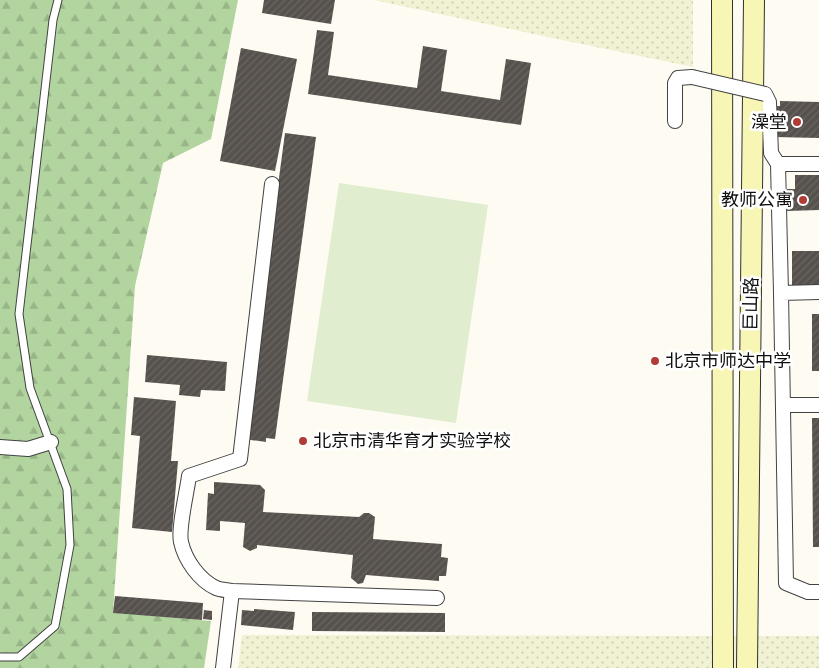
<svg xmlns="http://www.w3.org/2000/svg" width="819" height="668" font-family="'Source Serif 4','Noto Sans SC',serif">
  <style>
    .farmland { fill: url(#farmland-dots) }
    .forest { fill: url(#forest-firs) }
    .pitch { fill: #e0edcf }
    .building { fill: url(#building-hatch) }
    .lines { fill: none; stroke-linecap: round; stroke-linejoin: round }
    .lane-casing { stroke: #424242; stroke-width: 9 }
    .street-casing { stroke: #424242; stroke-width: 16 }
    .secondary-casing { stroke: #313131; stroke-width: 22 }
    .lane { stroke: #fff; stroke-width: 7 }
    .street { stroke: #fff; stroke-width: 14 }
    .secondary { stroke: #f7f6b4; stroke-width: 20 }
    .street-bridge-casing { stroke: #424242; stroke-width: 16; stroke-linecap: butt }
    .street-bridge { stroke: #fff; stroke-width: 14 }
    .poi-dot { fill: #b13b35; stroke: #fff; stroke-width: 2 }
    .labels { text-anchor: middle; stroke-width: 5; stroke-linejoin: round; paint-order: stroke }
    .poi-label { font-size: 18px; fill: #0f0f0f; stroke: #fff; text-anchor: end }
    .street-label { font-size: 18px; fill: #0f0f0f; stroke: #fff }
  </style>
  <defs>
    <pattern id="farmland-dots" width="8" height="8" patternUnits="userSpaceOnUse" patternTransform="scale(1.25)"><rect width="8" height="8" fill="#f1f2d4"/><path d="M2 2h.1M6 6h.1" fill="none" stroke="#cdceb5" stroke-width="1.8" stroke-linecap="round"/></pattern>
    <pattern id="forest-firs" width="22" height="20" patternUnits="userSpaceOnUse" patternTransform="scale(1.25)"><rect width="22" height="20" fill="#b2d49f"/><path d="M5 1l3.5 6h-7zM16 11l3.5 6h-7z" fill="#98b588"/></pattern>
    <pattern id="building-hatch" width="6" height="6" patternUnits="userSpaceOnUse" patternTransform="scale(1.25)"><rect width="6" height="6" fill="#56514c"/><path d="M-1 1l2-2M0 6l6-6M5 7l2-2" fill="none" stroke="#696561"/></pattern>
  </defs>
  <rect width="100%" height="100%" fill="#fefcf2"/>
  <path class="farmland" d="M374 0H693V67L538 35Z
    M242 635 819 636V668H238Z"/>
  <path class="forest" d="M0 0H238L211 139 163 163 135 286 113 612 211 621 204 668H0Z"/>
  <path class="pitch" d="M339 183 488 205 456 423 307 401Z"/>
  <path class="building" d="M264 0H335L331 24 262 13Z
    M317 30 334 32 328 75 417 88 423 46 447 50 441 91 500 100 506 59 531 63 521 125 308 94Z
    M241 48 297 59 275 171 220 161Z
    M780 101 819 102V138L774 137 775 106H780Z
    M285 133 316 137 275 439 266 438V442L244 439Z
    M795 175H819V210L787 211V189H795Z
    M792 251H819V285H792Z
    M812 314H819V371H812Z
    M147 355 227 362 225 391 201 390 200 397 179 395 180 385 145 382Z
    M134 397 176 401 171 461H178L172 532 132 528 140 436 131 435Z
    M812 418H819V547H813Z
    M214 482 260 485 265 490 263 512 359 517 364 513H369L375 517 373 539 442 544 441 557 448 558 446 576H439V581L366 575 363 583 358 584 351 578 353 555 257 545V548L250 551 243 547 245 523 220 521V531L206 530 208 493 214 494Z
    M115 596 203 603 202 620 113 613Z
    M254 609 295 612 293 630 241 625 242 610 254 611Z
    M204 610 212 611V620L203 619Z
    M312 612 445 613V632L312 631Z"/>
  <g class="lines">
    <defs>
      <path id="lane" d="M0 657H19L55 626 70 545 67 489 30 388 19 314 53 20 58 0"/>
      <path id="street" d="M765 94 769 102 771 153 778 164
        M675 121V83L678 78 692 77
        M819 292 781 293 786 583 808 592H819
        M781 293 778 164H819
        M783 405H819
        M0 447 28 449 51 442
        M232 591 437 598
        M223 668 232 591C227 590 221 590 216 588 199 580 185 560 181 542 178 528 187 492 189 476L240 459 272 184"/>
      <path id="secondary" d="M722 0 723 668
        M747 668 754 0"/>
    </defs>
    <use href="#lane" class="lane-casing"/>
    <use href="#street" class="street-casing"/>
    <use href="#secondary" class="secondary-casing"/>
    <use href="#lane" class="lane"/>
    <use href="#street" class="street"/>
    <use href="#secondary" class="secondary"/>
    <defs>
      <path id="street-bridge" d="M692 77 765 94"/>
    </defs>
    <use href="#street-bridge" class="street-bridge-casing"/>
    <use href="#street-bridge" class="street-bridge"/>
  </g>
  <g class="poi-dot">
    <circle cx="797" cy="122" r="5"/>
    <circle cx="803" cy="200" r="5"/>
    <circle cx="655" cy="361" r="5"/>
    <circle cx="303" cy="441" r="5"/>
  </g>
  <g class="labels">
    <g class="poi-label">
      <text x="787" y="128">澡堂</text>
      <text x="793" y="206">教师公寓</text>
      <text x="665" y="367" text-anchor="start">北京市师达中学</text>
      <text x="313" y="447" text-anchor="start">北京市清华育才实验学校</text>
    </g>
    <g class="street-label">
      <text transform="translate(751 304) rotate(-89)" y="6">巨山路</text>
    </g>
  </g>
</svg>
